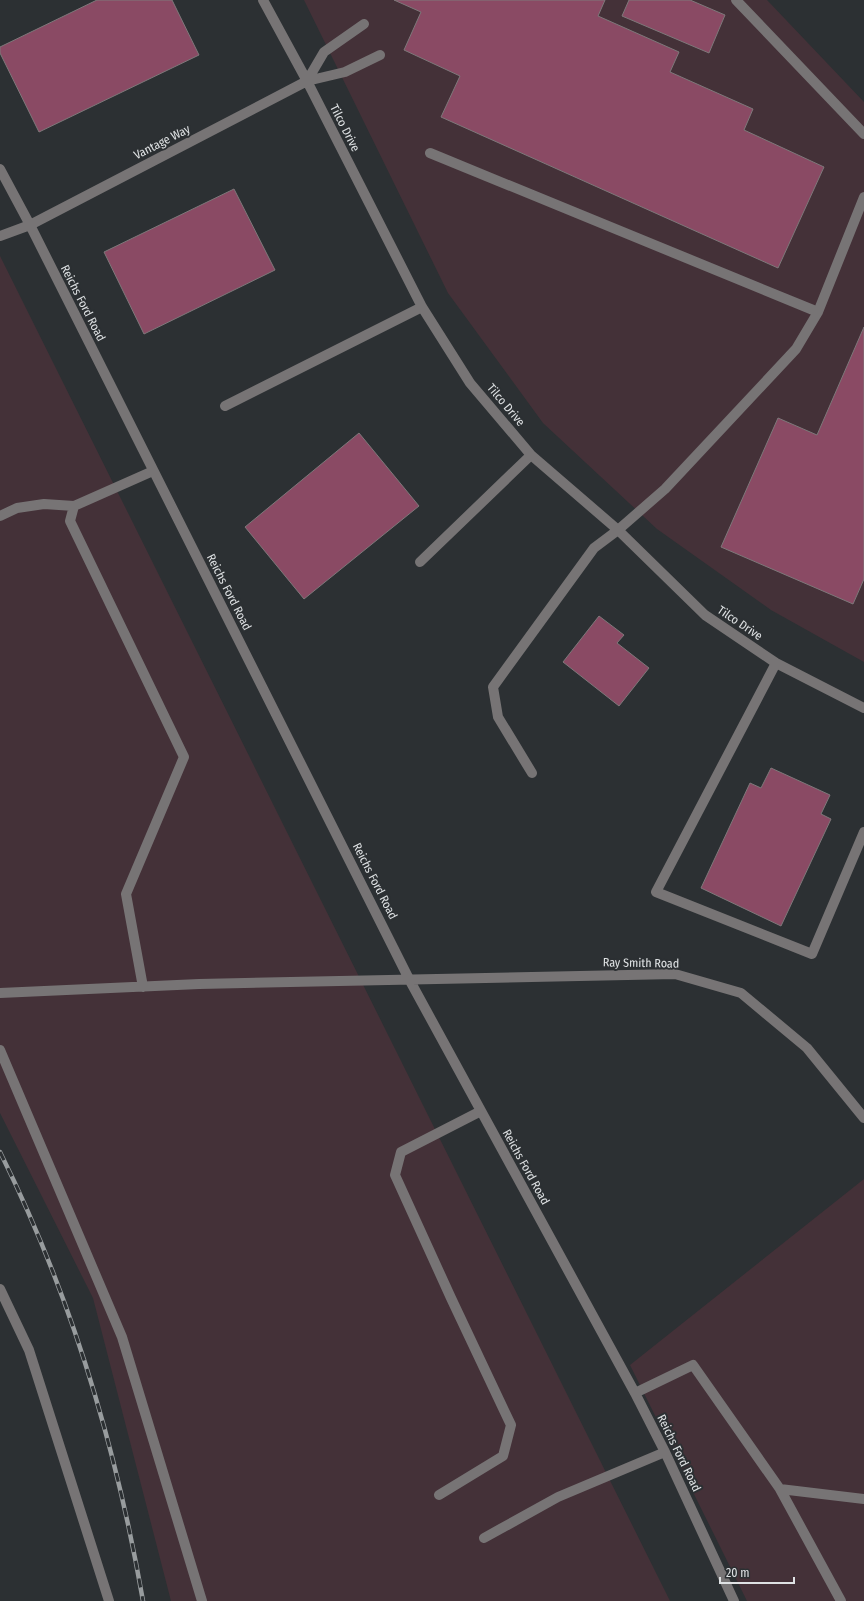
<svg xmlns="http://www.w3.org/2000/svg" width="864" height="1601" font-family="'Fira Sans Condensed',sans-serif">
  <style>
    .industrial { fill: #443138 }
    .building { fill: #8a4a64; stroke: #7e787a }
    .lines { fill: none; stroke-linecap: round; stroke-linejoin: round }
    .minor { stroke: #777475; stroke-width: 10 }
    .rail-casing { stroke: #989c9e; stroke-width: 4.5 }
    .rail { stroke: #2c3033; stroke-width: 3; stroke-dasharray: 9; stroke-linecap: butt }
    .labels { text-anchor: middle; stroke-width: 4; stroke-linejoin: round; paint-order: stroke }
    .street-label { font-size: 12px; fill: #dfe2e4; stroke: #2c3033 }
  </style>
  <rect width="100%" height="100%" fill="#2c3033"/>
  <path class="industrial" d="M304 0H767L864 102V662L771 610 657 529 543 423 448 293Z
    M0 256 670 1601H171L93 1298 0 1113Z
    M864 1179V1601H747L630 1365Z"/>
  <path class="building" d="M97 0H172L199 55 39 132 0 53V47Z
    M394 0H605L598 16 679 52 670 72 753 109 744 130 824 167 778 268 441 117 460 76 404 50 421 12Z
    M629 0H690L725 15 709 53 622 16Z
    M234 189 275 270 144 334 104 252Z
    M864 327V579L853 604 721 547 778 418 817 435Z
    M359 433 419 506 304 599 245 527Z
    M599 616 624 635 617 643 649 668 619 706 563 662Z
    M771 768 830 795 821 814 831 819 781 926 701 888 750 783 761 788Z"/>
  <g class="lines">
    <path class="minor" d="M263 0 307 81 422 307 470 383 531 455 618 530 705 615 776 663 864 708
      M736 0 864 134
      M307 81 324 52 364 24
      M430 153 818 312
      M0 169 30 225 409 979 635 1393 665 1452 734 1601
      M0 236 30 225 307 81 345 72 380 55
      M225 406 422 307
      M0 516 17 508 44 504 74 506
      M420 562 531 455
      M776 663 656 892 812 954 864 832
      M532 773 498 717 493 687 594 548 618 530 665 489 796 349 818 312 864 197
      M143 987 126 894 184 757 70 521 74 506 153 471
      M0 993 199 984 675 974 741 993 807 1048 864 1118
      M0 1050 122 1337 202 1601
      M0 1289 29 1350 109 1601
      M635 1393 693 1365 780 1489 864 1499
      M780 1489 841 1601
      M439 1495 503 1456 511 1425 451 1298 395 1175 401 1152 481 1111
      M484 1538 558 1497 665 1452"/>
    <defs>
      <path id="rail" d="M0 1152C70 1293 116 1446 143 1601"/>
    </defs>
    <use href="#rail" class="rail-casing"/>
    <use href="#rail" class="rail"/>
  </g>
  <g class="labels">
    <g class="street-label">
      <text transform="translate(345 128) rotate(63)" y="4">Tilco Drive</text>
      <text transform="translate(162 142) rotate(-27)" y="4">Vantage Way</text>
      <text transform="translate(83 303) rotate(63)" y="4">Reichs Ford Road</text>
      <text transform="translate(506 405) rotate(50)" y="4">Tilco Drive</text>
      <text transform="translate(229 592) rotate(63)" y="4">Reichs Ford Road</text>
      <text transform="translate(740 623) rotate(34)" y="4">Tilco Drive</text>
      <text transform="translate(375 881) rotate(63)" y="4">Reichs Ford Road</text>
      <text transform="translate(641 963) rotate(1)" y="4">Ray Smith Road</text>
      <text transform="translate(526 1167) rotate(61)" y="4">Reichs Ford Road</text>
      <text transform="translate(679 1453) rotate(64)" y="4">Reichs Ford Road</text>
    </g>
  </g>
  <path d="M720 1577v6h74v-6" fill="none" stroke="#dfe2e4" stroke-width="2"/>
  <text x="726" y="1577" font-size="12" fill="#dfe2e4" stroke="#2c3033" stroke-width="3" paint-order="stroke">20 m</text>
</svg>
